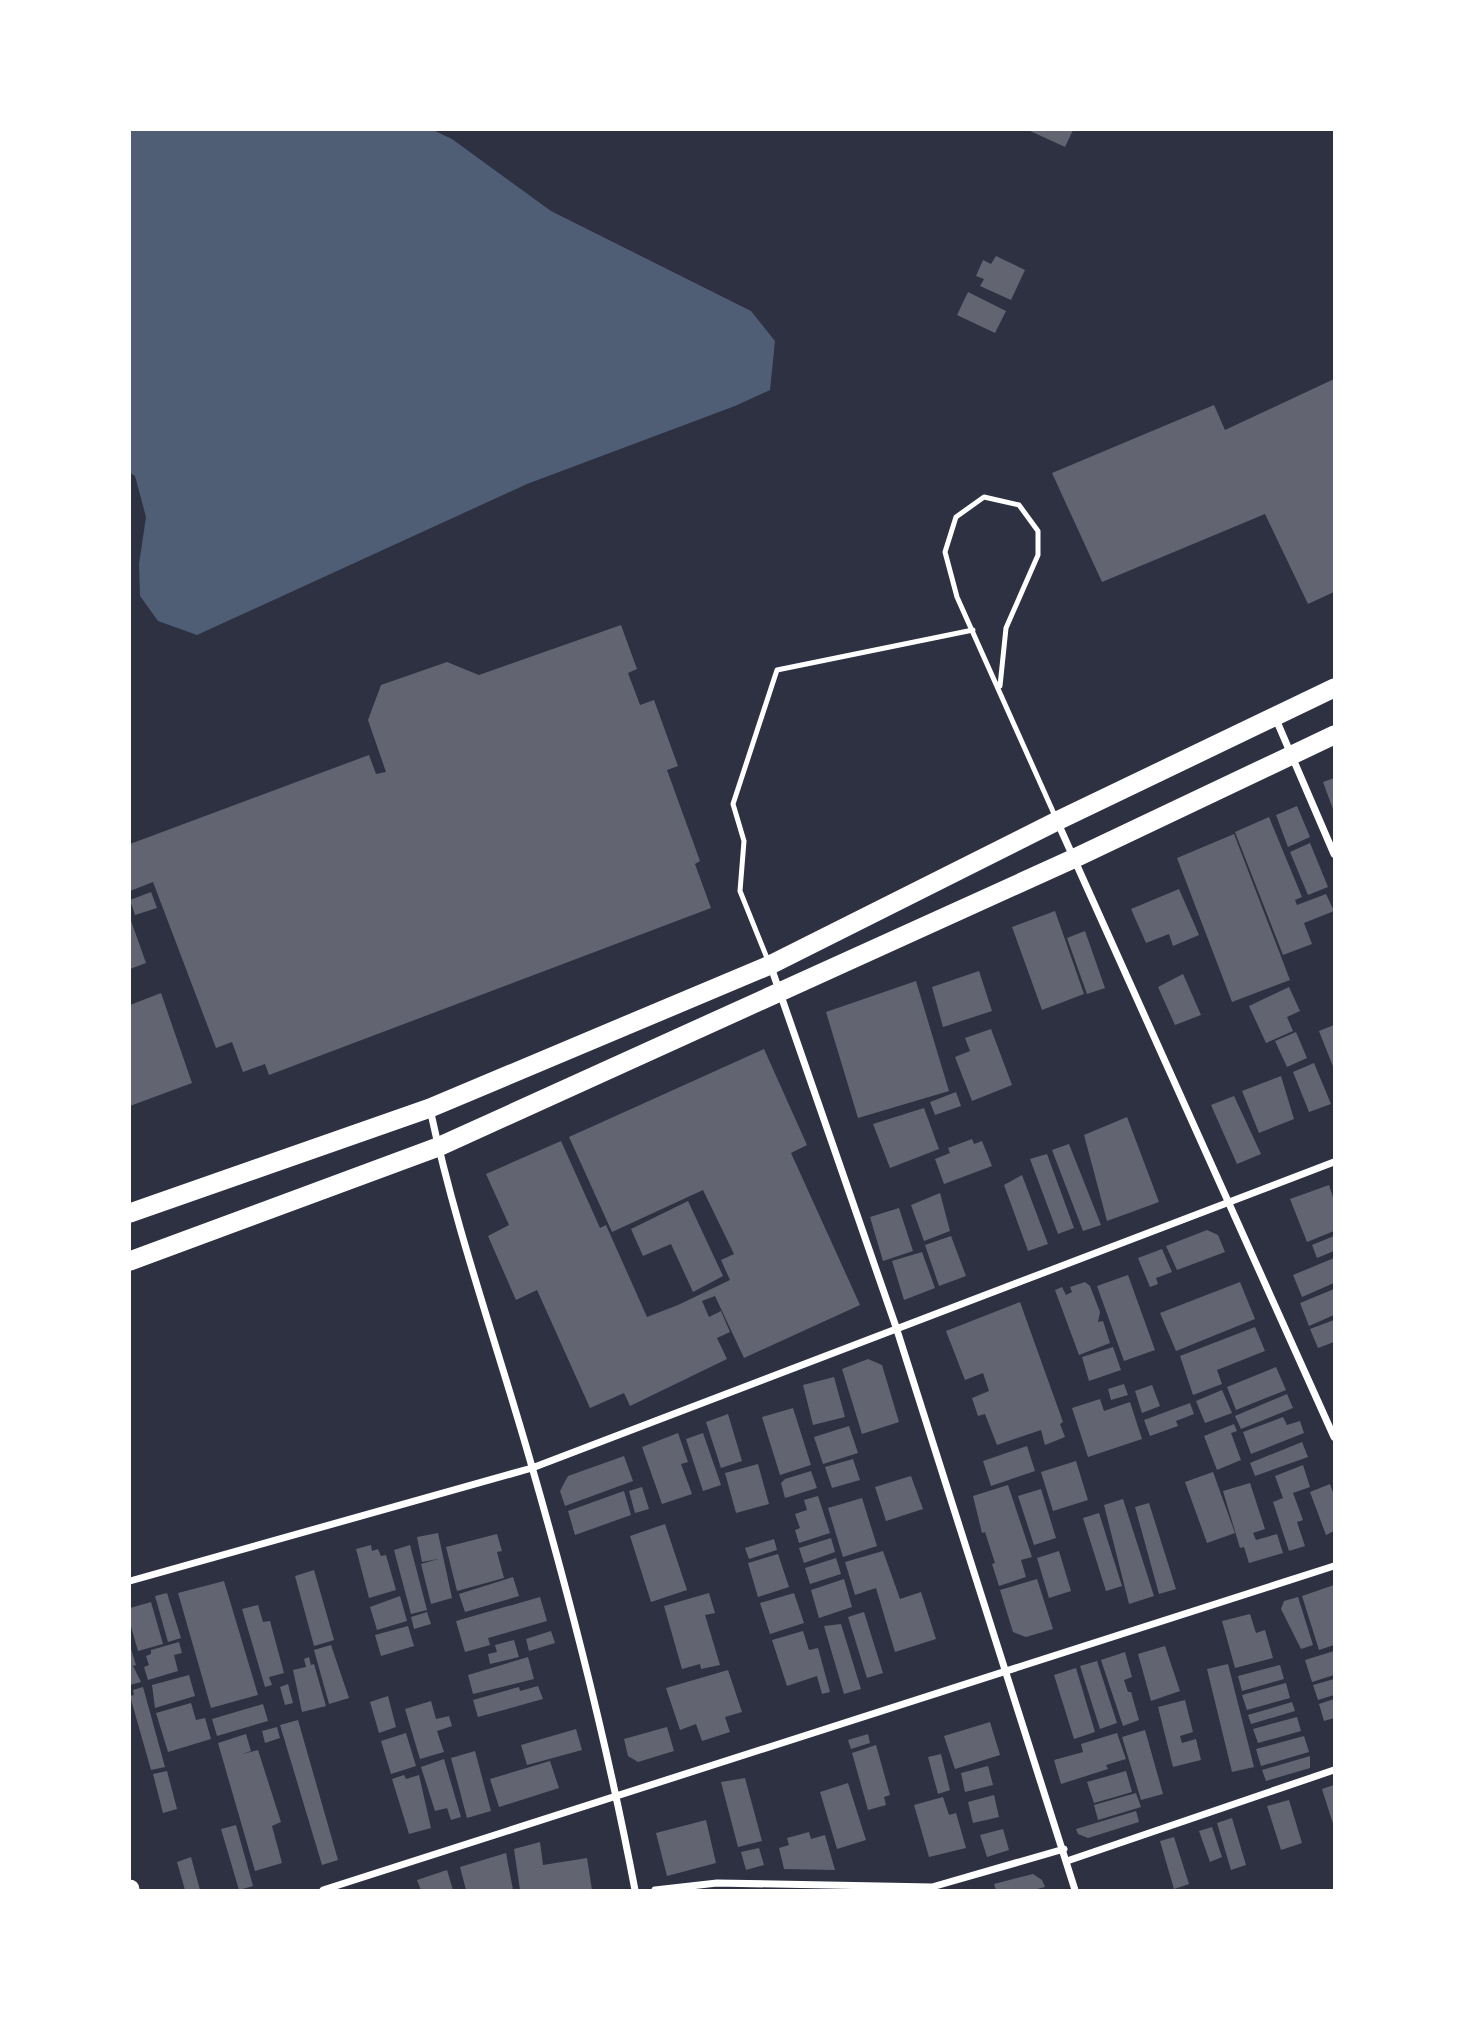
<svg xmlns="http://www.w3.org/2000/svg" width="1464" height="2020" font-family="Mulish,sans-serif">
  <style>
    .water { fill: #4f5d75 }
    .building { fill: #626471 }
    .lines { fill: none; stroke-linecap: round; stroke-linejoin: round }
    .service { stroke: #fff; stroke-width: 5 }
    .minor { stroke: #fff; stroke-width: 7 }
    .trunk { stroke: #fff; stroke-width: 19 }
  </style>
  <rect width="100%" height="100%" fill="#2d3142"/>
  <path class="water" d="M130 130H433L452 139 551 211 751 311 775 341 770 390 735 406 527 484 197 635 158 621 140 596 139 564 146 517 135 476 130 473Z"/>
  <path class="building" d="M1028 130H1073L1065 147Z
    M996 256 1025 270 1011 300 980 286 984 279 976 276 983 260 991 264Z
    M968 292 1006 311 995 333 957 315Z
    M1334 379V592L1308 604 1265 514 1102 582 1052 473 1214 405 1225 430Z
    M621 625 637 669 628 673 640 705 654 700 678 766 667 770 700 861 695 864 711 908 269 1075 265 1064 243 1072 232 1042 216 1048 153 882 130 891V844L369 755 376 774 386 772 368 720 381 685 447 662 479 675Z
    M1334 778V812L1323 782Z
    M1297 806 1310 837 1288 847 1276 815Z
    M1269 817 1302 897 1295 900 1297 905 1326 894 1334 911 1304 923 1312 944 1283 955 1235 832Z
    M1234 834 1290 980 1232 1002 1177 858Z
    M1310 843 1328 887 1308 895 1290 852Z
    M1179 889 1199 935 1173 946 1169 934 1146 943 1131 909Z
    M151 892 157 908 135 915 130 900Z
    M1055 911 1084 994 1042 1010 1012 927Z
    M130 918 146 963 130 969Z
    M1085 931 1105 988 1087 994 1067 938Z
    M979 971 992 1011 943 1027 932 987Z
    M1183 974 1201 1015 1175 1025 1158 987Z
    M916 981 949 1091 858 1118 826 1012Z
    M1289 987 1300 1011 1287 1017 1293 1031 1266 1043 1249 1006Z
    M161 993 192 1083 130 1106V1005Z
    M1334 1025V1069L1319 1031Z
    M991 1029 1012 1085 972 1101 955 1057 970 1051 965 1038Z
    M1296 1032 1307 1058 1287 1067 1275 1041Z
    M764 1049 807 1145 791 1153 860 1305 744 1358 715 1296 702 1301 709 1317 721 1311 730 1332 717 1338 727 1359 630 1406 624 1393 590 1408 537 1290 516 1300 488 1236 509 1225 486 1174 561 1141 600 1228 606 1225 647 1317 678 1305 730 1280 721 1260 734 1254 703 1190 612 1232 569 1137Z
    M1314 1063 1331 1104 1309 1112 1293 1072Z
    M1281 1076 1294 1119 1259 1133 1242 1091Z
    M956 1092 961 1106 935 1115 930 1102Z
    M1234 1096 1261 1154 1237 1164 1211 1105Z
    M924 1108 939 1149 890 1168 873 1124Z
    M1127 1117 1159 1202 1107 1221 1084 1135Z
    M972 1139 974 1144 982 1141 992 1166 944 1184 935 1159 950 1153 948 1148Z
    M1069 1144 1101 1225 1083 1231 1052 1150Z
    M1047 1154 1074 1228 1058 1234 1030 1159Z
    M1022 1175 1048 1244 1028 1251 1004 1185Z
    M1329 1185 1334 1200V1231L1307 1242 1290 1199Z
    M940 1193 950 1231 924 1241 911 1205Z
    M688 1201 723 1276 693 1292 671 1244 643 1256 631 1229Z
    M899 1208 913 1251 883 1261 870 1217Z
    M1207 1230 1218 1235 1225 1252 1177 1270 1166 1246Z
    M951 1236 966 1276 939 1286 925 1245Z
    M1334 1236V1251L1317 1258 1312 1245Z
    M1162 1249 1172 1272 1156 1278 1158 1284 1150 1287 1138 1258Z
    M922 1252 935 1288 904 1300 892 1261Z
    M1334 1258V1283L1302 1297 1293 1275Z
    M1128 1275 1155 1350 1124 1361 1097 1286Z
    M1085 1282 1090 1286 1100 1312 1098 1322 1103 1321 1110 1343 1079 1355 1055 1290 1062 1287 1066 1295 1072 1292 1070 1287Z
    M1240 1282 1255 1319 1176 1351 1160 1313Z
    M1334 1289V1315L1309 1326 1300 1303Z
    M1020 1302 1063 1422 1060 1424 1065 1437 1045 1445 1041 1430 997 1445 985 1414 978 1416 972 1398 989 1391 983 1373 965 1380 946 1331Z
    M1334 1320V1342L1318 1348 1310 1329Z
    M1255 1327 1265 1351 1217 1370 1222 1384 1193 1395 1180 1356Z
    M1113 1347 1121 1370 1089 1381 1082 1357Z
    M868 1359 882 1365 899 1422 862 1434 842 1369Z
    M1276 1367 1286 1390 1236 1410 1227 1387Z
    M834 1377 845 1417 813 1425 803 1385Z
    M1124 1384 1128 1395 1111 1400 1108 1389Z
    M1152 1385 1160 1406 1142 1413 1135 1391Z
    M1222 1390 1232 1413 1205 1423 1196 1401Z
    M1287 1394 1293 1408 1241 1429 1235 1416Z
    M1100 1399 1104 1411 1130 1402 1142 1439 1088 1457 1072 1408Z
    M1190 1403 1194 1414 1176 1421 1178 1426 1150 1436 1144 1420Z
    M793 1408 811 1465 780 1475 762 1417Z
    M728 1414 742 1461 721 1468 706 1422Z
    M1283 1417 1287 1425 1300 1421 1304 1433 1251 1454 1243 1432Z
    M1234 1424 1237 1431 1231 1433 1241 1460 1217 1470 1204 1436Z
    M849 1426 858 1453 823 1464 814 1437Z
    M678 1433 688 1462 681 1464 692 1494 662 1504 642 1447Z
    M703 1433 721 1485 703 1491 686 1439Z
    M1302 1442 1308 1457 1255 1476 1250 1463Z
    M1027 1446 1035 1471 991 1486 983 1461Z
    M624 1456 633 1481 565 1506 560 1491 568 1476Z
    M853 1459 860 1480 832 1488 825 1467Z
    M1076 1461 1088 1500 1053 1511 1041 1472Z
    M758 1464 769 1504 736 1513 725 1473Z
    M1303 1465 1310 1487 1293 1493 1303 1520 1297 1522 1305 1546 1289 1551 1273 1502 1283 1498 1275 1476Z
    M811 1471 817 1488 785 1498 781 1483 785 1479Z
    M1213 1472 1235 1533 1207 1543 1185 1482Z
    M911 1476 923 1509 886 1521 875 1487Z
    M1250 1483 1265 1529 1253 1533 1256 1540 1277 1534 1283 1553 1249 1563 1244 1547 1240 1548 1223 1491Z
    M1330 1484 1334 1495V1531L1326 1535 1310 1492Z
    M1008 1485 1032 1557 1021 1560 1026 1577 999 1586 992 1564 995 1563 985 1532 982 1533 973 1496Z
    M642 1487 649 1509 635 1513 629 1491Z
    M1041 1489 1056 1538 1034 1545 1018 1496Z
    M624 1491 631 1515 575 1535 568 1511Z
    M818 1496 830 1533 799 1543 795 1530 800 1528 795 1514 807 1510 804 1500Z
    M862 1498 877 1546 843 1557 828 1508Z
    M1123 1499 1154 1596 1129 1604 1104 1505Z
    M1149 1503 1176 1589 1159 1594 1135 1507Z
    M1099 1513 1122 1586 1106 1591 1083 1518Z
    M665 1524 687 1590 651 1602 630 1536Z
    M438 1533 452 1598 431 1604 421 1564 438 1559 422 1562 417 1537Z
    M497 1534 502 1551 497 1552 504 1578 457 1591 446 1547Z
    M831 1538 835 1552 804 1563 799 1548Z
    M774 1539 777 1550 749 1559 745 1548Z
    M371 1545 372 1551 378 1549 381 1556 386 1555 396 1590 369 1598 356 1549Z
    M410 1545 427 1610 411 1614 394 1550Z
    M883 1551 900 1599 921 1592 936 1639 895 1652 876 1588 855 1595 845 1562Z
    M1059 1551 1071 1591 1049 1598 1037 1558Z
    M778 1554 789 1587 758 1597 748 1563Z
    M836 1558 841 1574 810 1584 805 1568Z
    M314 1570 334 1640 314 1646 295 1576Z
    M513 1577 519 1596 465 1612 459 1594Z
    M844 1579 852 1607 819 1618 811 1590Z
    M1037 1579 1053 1629 1026 1637 1013 1632 1000 1590Z
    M224 1581 258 1695 211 1708 178 1593Z
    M1334 1585V1645L1319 1650 1302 1596Z
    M167 1593 181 1638 168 1642 155 1596Z
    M709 1593 715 1613 705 1615 720 1665 701 1669 700 1664 682 1669 664 1606Z
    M794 1593 804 1623 770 1634 760 1603Z
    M400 1596 407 1621 377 1630 370 1607Z
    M540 1597 547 1621 488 1638 490 1645 465 1652 456 1621Z
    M1298 1597 1313 1645 1301 1649 1281 1609 1284 1601Z
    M151 1602 163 1644 138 1651 130 1623V1608Z
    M258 1605 263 1622 270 1621 284 1673 269 1677 272 1685 265 1687 242 1609Z
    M427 1612 431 1624 414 1629 411 1617Z
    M864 1612 883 1673 867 1678 848 1617Z
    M1250 1614 1256 1633 1265 1630 1273 1658 1235 1668 1222 1621Z
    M841 1624 861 1689 844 1694 824 1626Z
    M408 1626 414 1646 381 1656 375 1635Z
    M551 1631 555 1643 529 1651 526 1639Z
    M803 1631 809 1650 818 1648 830 1692 822 1694 817 1676 787 1686 772 1640Z
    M514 1640 519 1657 490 1664 488 1654 497 1652 495 1645Z
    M179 1642 182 1653 174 1655 178 1671 148 1680 144 1667 149 1665 146 1656 151 1654V1650Z
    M331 1645 349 1698 329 1704 314 1650Z
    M130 1646 136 1665 133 1666 141 1682 130 1685Z
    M1165 1646 1180 1691 1151 1701 1138 1654Z
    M1334 1651V1675L1312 1682 1305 1660Z
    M1125 1652 1132 1677 1124 1680 1128 1692H1131L1139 1720 1123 1726 1101 1660Z
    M309 1657 311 1665 314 1664 326 1706 302 1712 293 1670 306 1667 304 1659Z
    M528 1657 534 1679 473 1694 468 1675Z
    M1097 1661 1117 1723 1100 1729 1080 1666Z
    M1228 1664 1254 1767 1232 1772 1207 1669Z
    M1280 1665 1284 1679 1242 1691 1238 1676Z
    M1076 1668 1095 1732 1074 1739 1054 1675Z
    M728 1670 742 1712 725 1717 730 1732 702 1741 696 1724 680 1730 666 1688Z
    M189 1675 195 1696 155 1708 152 1685Z
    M1334 1679V1695L1318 1700 1313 1685Z
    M1286 1683 1290 1698 1247 1710 1242 1695Z
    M288 1684 293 1703 285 1705 280 1687Z
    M538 1686 543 1699 478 1717 473 1700 519 1687 520 1691Z
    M143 1687 165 1767 151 1770 130 1696 134 1695 133 1690Z
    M388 1696 396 1727 379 1733 370 1702Z
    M1334 1699V1718L1324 1721 1319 1704Z
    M1185 1700 1193 1732 1180 1736 1182 1743 1196 1739 1201 1760 1173 1767 1158 1707Z
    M431 1701 436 1719 449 1716 452 1726 437 1731 444 1752 420 1759 405 1709Z
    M1292 1702 1295 1711 1251 1724 1248 1715Z
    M191 1703 196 1720 205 1718 211 1739 168 1752 156 1713Z
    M263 1704 268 1721 217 1736 212 1719Z
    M1297 1717 1301 1731 1258 1743 1253 1729Z
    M298 1720 338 1860 322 1865 280 1725Z
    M990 1722 1000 1755 955 1769 944 1736Z
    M277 1727 280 1738 265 1743 262 1731Z
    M667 1727 674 1751 638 1762 628 1756 624 1739Z
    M576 1729 582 1750 527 1765 521 1745Z
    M1145 1730 1163 1794 1141 1800 1122 1737Z
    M406 1733 416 1766 391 1774 381 1741Z
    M1117 1733 1126 1759 1106 1765 1108 1769 1061 1784 1054 1760 1083 1752 1081 1744Z
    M246 1734 251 1751 243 1754 258 1750 281 1822 272 1826 282 1863 255 1871 218 1743Z
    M868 1734 870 1743 851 1749 848 1740Z
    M1304 1736 1309 1752 1261 1766 1256 1749Z
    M876 1745 890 1795 884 1797 886 1805 868 1810 852 1753Z
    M475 1751 491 1811 467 1818 451 1758Z
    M941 1754 950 1790 938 1794 928 1757Z
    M1310 1756V1768L1266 1781 1262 1770Z
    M444 1759 461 1817 451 1820 447 1808 435 1811 421 1767Z
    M550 1761 559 1788 499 1807 490 1779Z
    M988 1766 993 1785 965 1792 961 1773Z
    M167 1771 177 1809 163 1813 153 1774Z
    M1126 1771 1132 1792 1094 1803 1087 1782Z
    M404 1775 406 1779 419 1775 431 1828 409 1834 392 1779Z
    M745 1778 762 1841 738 1847 721 1782Z
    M848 1783 866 1840 837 1849 820 1792Z
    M1334 1785V1827L1322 1789Z
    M1136 1793 1141 1807 1098 1820 1094 1805Z
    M994 1795 999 1817 973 1823 968 1802Z
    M943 1797 949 1815 956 1813 966 1848 929 1857 914 1805Z
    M1289 1800 1302 1843 1281 1850 1267 1806Z
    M1136 1811 1139 1822 1088 1838 1078 1834 1076 1829Z
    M1232 1818 1246 1865 1231 1870 1217 1823Z
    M706 1820 716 1863 667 1876 656 1833Z
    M236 1825 253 1886 239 1890 221 1829Z
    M1212 1827 1222 1857 1210 1862 1199 1831Z
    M1003 1829 1009 1850 987 1857 980 1835Z
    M809 1832 811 1839 825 1835 835 1870 784 1869 779 1848 789 1845 787 1838Z
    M1174 1837 1189 1884 1174 1889 1160 1841Z
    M540 1842 543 1865 587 1858 592 1890H520L514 1849Z
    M759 1848 764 1865 746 1870 741 1852Z
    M506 1853 513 1890H466L460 1867Z
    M191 1857 200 1890H185L177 1862Z
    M447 1870 453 1890H421L417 1880Z
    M1033 1874 1042 1880 1045 1887 1033 1890H996L994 1884Z"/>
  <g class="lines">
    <path class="service" d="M1000 686 1006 628 1038 555V531L1019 505 984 497 956 517 945 552 957 597 1055 816
      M769 963 740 891 744 841 733 804 777 670 973 630"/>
    <path class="minor" d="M1275 717 1334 854
      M1057 821 1334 1437
      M771 967 896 1327 1075 1890
      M430 1109C456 1231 498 1347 532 1467 572 1606 608 1748 635 1890
      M130 1581 532 1468 1334 1162
      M1067 1861 1334 1770
      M323 1890 1334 1566
      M655 1890 717 1883 932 1887 1064 1849"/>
    <path class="trunk" d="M130 1213 430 1108 770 965 1057 821 1334 688
      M130 1261 438 1147 1075 858 1334 735
      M130 1889V1890"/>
  </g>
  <rect width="1464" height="2020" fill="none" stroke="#ffffff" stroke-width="262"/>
</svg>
